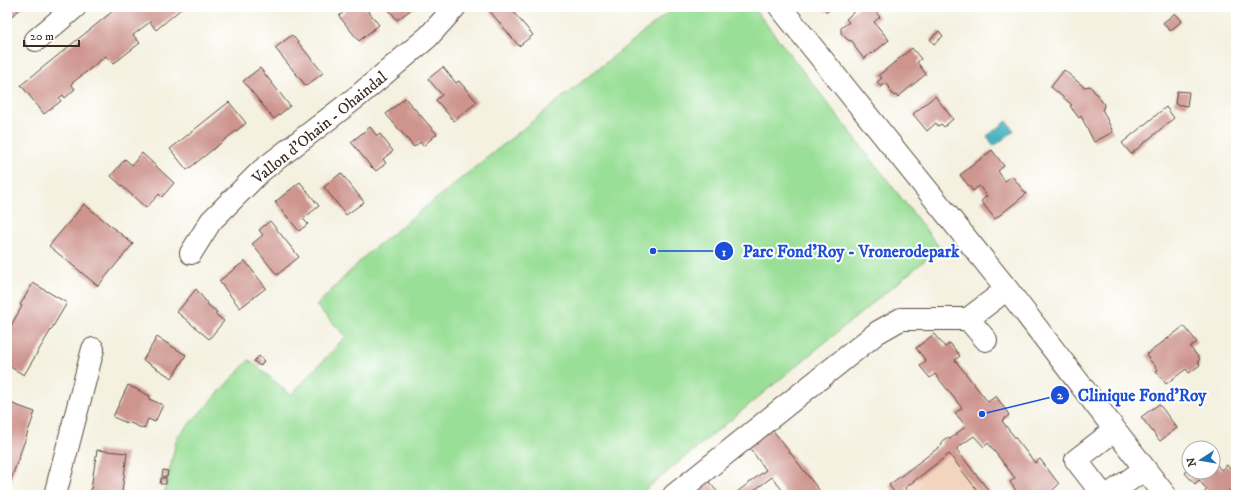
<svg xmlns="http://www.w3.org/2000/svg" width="1243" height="502" font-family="'IM FELL DW Pica',serif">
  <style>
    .built { fill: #f3d4bf }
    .green { fill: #9adf97; stroke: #6a845a }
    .water { fill: #46b5c0; stroke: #40706f }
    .building { fill: #ce948e }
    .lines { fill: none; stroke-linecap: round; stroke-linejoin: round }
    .minor-casing { stroke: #57483b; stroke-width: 24 }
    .minor { stroke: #fff; stroke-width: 22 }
    .labels { text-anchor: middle; stroke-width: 4; stroke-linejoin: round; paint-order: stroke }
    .street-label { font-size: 16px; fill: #3b2a1e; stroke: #fff }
    .leader { fill: none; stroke: #1d4ed8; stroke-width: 1.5 }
    .callout-dot { fill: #1d4ed8; stroke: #fff; stroke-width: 1.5 }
    .mark-label { font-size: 12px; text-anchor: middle; font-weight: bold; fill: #fff }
    .callout-label { font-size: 17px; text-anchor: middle; font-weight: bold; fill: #1d4ed8; stroke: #fff; stroke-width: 4; stroke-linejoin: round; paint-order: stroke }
  </style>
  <rect width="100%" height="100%" fill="#fff"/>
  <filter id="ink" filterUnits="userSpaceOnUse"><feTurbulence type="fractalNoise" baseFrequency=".025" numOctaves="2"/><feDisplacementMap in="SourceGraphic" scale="8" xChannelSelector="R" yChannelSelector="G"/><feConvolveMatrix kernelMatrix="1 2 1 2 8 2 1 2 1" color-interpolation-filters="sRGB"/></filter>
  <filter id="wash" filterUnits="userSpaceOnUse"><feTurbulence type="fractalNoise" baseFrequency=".012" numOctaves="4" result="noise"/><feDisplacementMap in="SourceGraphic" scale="16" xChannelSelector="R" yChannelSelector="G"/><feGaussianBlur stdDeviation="0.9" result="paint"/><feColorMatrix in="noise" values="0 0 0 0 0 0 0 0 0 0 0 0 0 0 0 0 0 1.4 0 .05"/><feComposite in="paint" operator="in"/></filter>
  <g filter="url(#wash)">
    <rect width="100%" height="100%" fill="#f4f1e0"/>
    <path class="built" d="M934 334 945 347 950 343 960 356 955 360 988 402 996 396 1009 415 1002 421 1034 463 1040 459 1059 484 1048 495H1019L1010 482 1015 478 988 443 984 447 974 436 957 448V450L992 495H896L889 485 941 445 942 441 946 438H950L966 426 955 413 962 408 936 374 930 378 920 366 926 361 916 348Z"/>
    <path class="green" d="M675 7H753L940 248 639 495H164L177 437 249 360 291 395 346 336 316 306 367 254Z"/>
    <path class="water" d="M1007 121 1014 131 994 146 987 136Z"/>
    <g id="blocks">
      <path class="building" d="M7 7H23L7 20Z
        M118 7H179L181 9 156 30 150 22 133 35 140 43 113 64 106 56 71 84 75 89 65 98 63 95 59 98 61 101 44 114 21 85Z
        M350 7H365L379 25 359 41 339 16Z
        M387 7H411L412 9 397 20Z
        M491 7H521L514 13 533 35 519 46 488 9Z
        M651 7H662L655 12Z
        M822 7H833L827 12Z
        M859 7H871L880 17 874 22 889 40 872 54 871 53 864 59 854 46 855 45 852 41 848 40 841 33V28L849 22 846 19Z
        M1175 13 1182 21 1170 31 1163 23Z
        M939 31 943 36 934 44 930 39Z
        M292 35 323 73 306 86 275 48Z
        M912 48 921 59 917 62 926 74 898 97 896 95 894 96 889 89 890 88 886 83 881 87 877 82 882 78 879 75Z
        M443 67 456 83 459 81 477 102 454 121 436 100 442 95 428 79Z
        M260 68 290 106 274 119 243 81Z
        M1064 70 1084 87 1090 86 1104 104 1103 109H1102L1113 132 1094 142 1081 116 1079 118 1070 106 1072 105 1051 87Z
        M1177 91 1189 92 1187 106 1175 104Z
        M935 96 953 119 944 127 941 124 938 126 936 123 927 131 913 114Z
        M405 98 437 134 423 146 420 142 414 147 386 114Z
        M229 102 246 123 187 170 170 149Z
        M1166 107 1174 118 1131 154 1122 143Z
        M370 127 377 136 380 134 393 151 383 159 386 163 376 171 372 167V168L351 142Z
        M992 150 1004 166 998 171 1002 177 1005 181 1012 176 1026 194 995 219 981 201 987 196 979 186 973 191 960 175Z
        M142 153 174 183 162 197 159 194 146 208 111 176 125 159 132 165Z
        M341 173 364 202 346 215 324 187Z
        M300 182 319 206 303 219 308 224 299 231 275 202Z
        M84 204 133 244 98 286 49 246Z
        M270 221 299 257 277 275 252 244 263 235 259 230Z
        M245 261 266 288 240 308 219 281Z
        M33 283 67 303 24 375 7 365V330L8 331 22 306 20 305Z
        M196 289 208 304V305L217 312 215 314 224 321 209 339 177 312Z
        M1184 326 1197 342 1190 347 1200 359 1198 361 1200 365 1189 373 1186 369 1166 384 1156 371 1158 370 1146 355Z
        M934 334 945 347 950 343 960 356 955 360 988 402 996 396 1009 415 1002 421 1035 463 1040 459 1059 484 1048 495H1019L1010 482 1015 478 988 443 984 447 974 436 957 448V450L992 495H981L950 455 949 454 905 488 910 495H896L889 485 942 445V441L946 438 950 439 966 426 955 413 962 408 935 374 930 378 920 366 926 361 916 348Z
        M157 337 186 355 172 378 143 360Z
        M259 356 264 361 260 366 254 361Z
        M128 385 150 396 149 399 163 405 155 422 148 419 144 429 128 422 127 423 113 417Z
        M7 402 35 412 9 485 7 484Z
        M1159 404 1177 428 1160 441 1141 417Z
        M768 424 798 463 823 495H786L772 477 748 495H733L766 470 745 442Z
        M97 450 127 453 122 492 125 493V495H90Z
        M1213 460 1221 470 1227 465 1236 476V482L1233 484 1234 486 1223 495H1204L1202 494 1207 490 1199 480 1195 484 1185 473 1189 469V472H1213Z
        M163 470 168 471 167 477 162 476Z
        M704 476 720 495H677Z
        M161 478H166V484H160Z"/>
    </g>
  </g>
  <g filter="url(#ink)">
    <use href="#blocks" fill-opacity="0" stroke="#57483b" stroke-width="1"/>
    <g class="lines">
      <defs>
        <path id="minor" d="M780 7 1007 289 1165 495
          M36 40 75 7
          M191 253 211 221 261 171 358 96 428 37 455 7
          M968 319 986 340
          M55 495 93 349
          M674 495 878 332 901 319H968L1007 289
          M1103 495 1076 460 1115 430
          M1108 495 1145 469"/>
      </defs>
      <use href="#minor" class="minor-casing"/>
      <use href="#minor" class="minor"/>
    </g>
  </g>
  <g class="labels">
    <g class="street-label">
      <text transform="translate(319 127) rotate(-39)" y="6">Vallon d'Ohain - Ohaindal</text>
    </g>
  </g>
  <path class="leader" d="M653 251L724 251M982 414L1060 395"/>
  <g class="callout-dot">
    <circle cx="653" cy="251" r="4"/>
    <circle cx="982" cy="414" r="4"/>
    <circle cx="724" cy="251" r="10"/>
    <circle cx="1060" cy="395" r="10"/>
  </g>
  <g class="mark-label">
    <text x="724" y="256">1</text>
    <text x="1060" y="399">2</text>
  </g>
  <g class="callout-label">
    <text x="851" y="257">Parc Fond'Roy - Vronerodepark</text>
    <text x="1142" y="401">Clinique Fond'Roy</text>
  </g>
  <rect width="1243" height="502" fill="none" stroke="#fff" stroke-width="24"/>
  <g transform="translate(1201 460) rotate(258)"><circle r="19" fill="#ffffff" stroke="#b1aaa5"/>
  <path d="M0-3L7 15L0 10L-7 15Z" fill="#1f6fb2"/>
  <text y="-6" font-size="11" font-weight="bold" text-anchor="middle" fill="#3b2a1e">N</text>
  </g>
  <path d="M24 40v6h55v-6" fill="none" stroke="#3b2a1e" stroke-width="2"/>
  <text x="30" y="40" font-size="12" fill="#3b2a1e" stroke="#ffffff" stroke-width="3" paint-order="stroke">20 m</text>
</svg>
